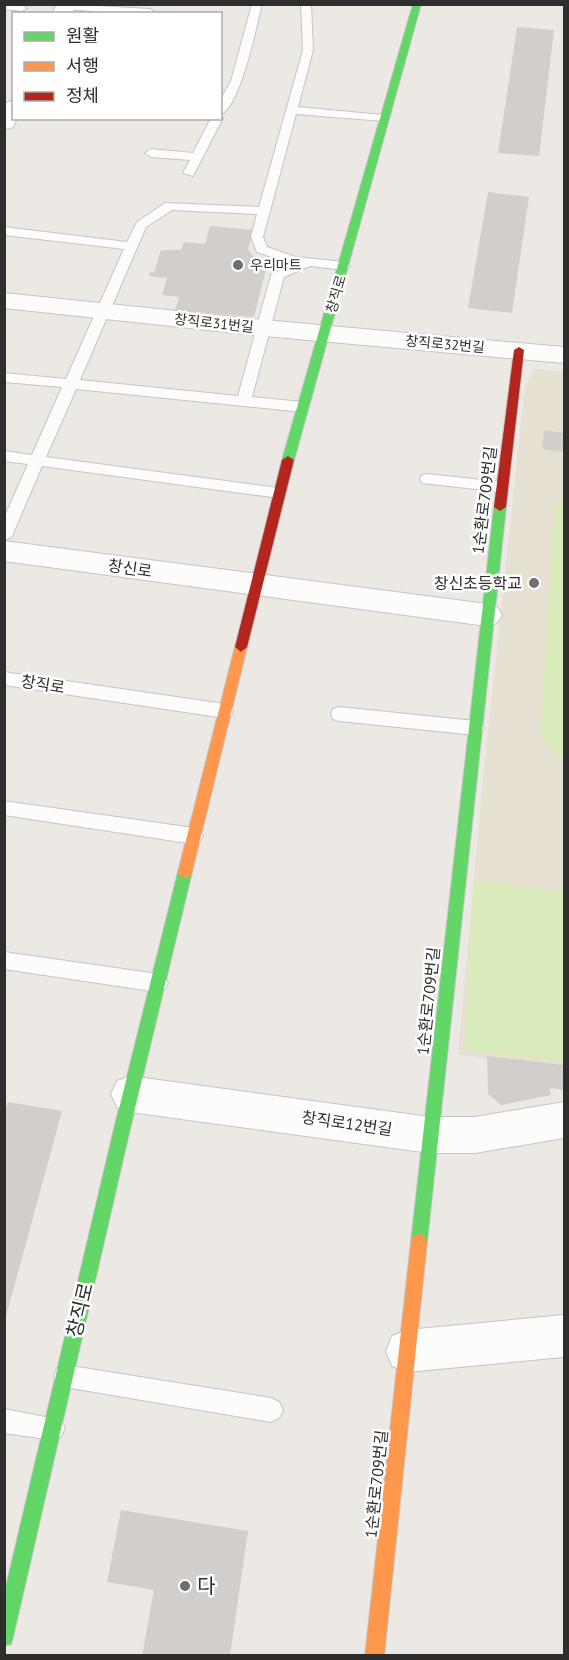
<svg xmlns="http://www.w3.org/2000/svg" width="569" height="1660" font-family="'PT Sans','Noto Sans KR',sans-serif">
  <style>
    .education { fill: #e6e0d3 }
    .pitch { fill: #d9eabb }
    .building { fill: #d1cecb }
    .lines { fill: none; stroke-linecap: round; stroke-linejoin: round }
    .lane-casing { stroke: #c5c4c5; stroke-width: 2 }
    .street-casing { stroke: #c5c4c5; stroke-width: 2 }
    .fast-casing { stroke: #c5c4c5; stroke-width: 2 }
    .slow-casing { stroke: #c5c4c5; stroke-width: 2 }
    .jam-casing { stroke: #c5c4c5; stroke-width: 2 }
    .lane { fill: #fcfcfb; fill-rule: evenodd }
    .street { fill: #fcfcfb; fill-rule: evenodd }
    .fast { fill: #63d668; fill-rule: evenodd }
    .slow { fill: #ff974d; fill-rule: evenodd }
    .jam { fill: #b3261e; fill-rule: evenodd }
    .poi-dot { fill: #706f6e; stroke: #fff; stroke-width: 2 }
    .labels { text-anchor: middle; stroke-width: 5; stroke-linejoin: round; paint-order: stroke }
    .far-poi-label { font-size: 14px; fill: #2e2e2e; stroke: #fff; text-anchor: start }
    .far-street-label { font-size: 14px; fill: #2e2e2e; stroke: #fff }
    .street-label { font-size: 16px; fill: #2e2e2e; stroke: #fff }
    .poi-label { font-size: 16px; fill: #2e2e2e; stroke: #fff; text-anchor: end }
    .near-street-label { font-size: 20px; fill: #2e2e2e; stroke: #fff }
    .near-poi-label { font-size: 20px; fill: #2e2e2e; stroke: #fff; text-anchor: start }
  </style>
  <rect width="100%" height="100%" fill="#ece8e4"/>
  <path class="education" d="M535 369 564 372V1068L458 1055 483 780 525 386Z"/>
  <path class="pitch" d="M564 498V756L557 754 540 739 554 507Z
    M474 880 564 891V1062L464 1049Z"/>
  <path class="building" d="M517 27 554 30 539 156 498 153Z
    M488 192 529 197 512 313 468 308Z
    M210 226 253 230 248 250 258 261 267 265 254 317 175 310 179 297 162 295 167 278 149 276 150 272 154 273 161 250H181L184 242 205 244Z
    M544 430 564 433V452L542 449Z
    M487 1056 564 1065V1090L550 1088 551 1095 501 1105 488 1094Z
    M8 1102 62 1111 5 1320 4 1114Z
    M121 1510 248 1531 230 1656H142L154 1590 107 1582Z"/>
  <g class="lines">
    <defs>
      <path id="lane" d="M4 4 22 5 27 8 22 11 4 9Z
        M63 4 150 9 155 12 127 14 67 9 63 8Z
        M252 4H262C256 27 241 106 220 115V101L231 81Z
        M301 4H311L313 50 298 107 383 115 389 118 383 121 296 114 263 237 267 247 296 257 344 262 350 266 344 270 310 266 284 277 252 397 303 402 310 407 303 412 76 389 46 457 279 488 286 493 279 498 42 466 12 536 4 541V518L28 464 4 461V451L32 455 62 387 4 382V373L66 379 124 249 4 235V227L127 242 137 222 165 203 259 207 303 50ZM172 210 257 214 251 237 257 252 292 264 271 275 238 396 80 380 146 227Z
        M221 116 223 118 193 176 183 173 190 160 151 157 145 153 151 149 193 153 211 118H220Z
        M427 474 502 482 509 487 502 492 422 483 420 479 422 475Z
        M4 672 225 704 231 706 233 711 231 716 225 718 4 685Z
        M339 707 475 721 481 723 484 728 481 733 475 735 339 721 333 719 331 714 333 709Z
        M4 801 194 828 200 831 203 836 200 841 194 844 4 815Z
        M4 952 158 974 165 977 168 983 165 989 158 992 4 969Z
        M65 1365 271 1398 279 1402 283 1410 279 1418 271 1422 65 1387 57 1384 54 1376 57 1368Z
        M4 1409 61 1420 65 1428 61 1436 53 1440 4 1433Z"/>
      <path id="street" d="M57 4H76L72 14H52Z
        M14 100V118H17L12 128 4 129V104Z
        M4 293 264 320 564 347V363L264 336 4 308Z
        M4 541 487 604 497 607 502 615 497 623 487 626 4 561Z
        M130 1076 430 1117H475L564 1102V1138L475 1153H430L130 1112 117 1107 111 1094 117 1081Z
        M564 1315V1357L407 1372 392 1366 386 1351 392 1336 407 1330Z"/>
      <path id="fast" d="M413 4H421L294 460 288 464 282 460Z
        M500 503 506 507 427 1242 425 1248 419 1250 413 1248 411 1242 494 507Z
        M185 866 190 868 192 872 130 1129 13 1637 11 1644 4 1646V1595L114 1129 178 872 180 868Z"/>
      <path id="slow" d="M241 642 247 647 192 872 190 876 185 878 180 876 178 872 235 647Z
        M419 1234 425 1236 427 1242 384 1656H365L411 1242 413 1236Z"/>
      <path id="jam" d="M519 347 524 350 506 507 500 511 494 507 514 350Z
        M288 456 294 460 247 647 241 652 235 647 282 460Z"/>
    </defs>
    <use href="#lane" class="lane-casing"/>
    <use href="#street" class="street-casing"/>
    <use href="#fast" class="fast-casing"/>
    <use href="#slow" class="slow-casing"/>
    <use href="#jam" class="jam-casing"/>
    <use href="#lane" class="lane"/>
    <use href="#street" class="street"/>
    <use href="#fast" class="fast"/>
    <use href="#slow" class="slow"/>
    <use href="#jam" class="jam"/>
  </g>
  <g class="poi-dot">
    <circle cx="238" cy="265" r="6"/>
    <circle cx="534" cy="583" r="6"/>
    <circle cx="185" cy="1586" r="6"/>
  </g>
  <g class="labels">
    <g class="far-poi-label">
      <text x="250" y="270">우리마트</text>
    </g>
    <g class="far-street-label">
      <text transform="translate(336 294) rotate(-74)" y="5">창직로</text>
      <text transform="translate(214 323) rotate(6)" y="5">창직로31번길</text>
      <text transform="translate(445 344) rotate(5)" y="5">창직로32번길</text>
    </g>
    <g class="street-label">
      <text transform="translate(484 500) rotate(-83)" y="6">1순환로709번길</text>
      <text transform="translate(130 568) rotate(8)" y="6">창신로</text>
      <text transform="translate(43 684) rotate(9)" y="6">창직로</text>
      <text transform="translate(428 1001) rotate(-84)" y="6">1순환로709번길</text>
      <text transform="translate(347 1123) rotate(8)" y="6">창직로12번길</text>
      <text transform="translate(376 1484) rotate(-84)" y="6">1순환로709번길</text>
    </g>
    <g class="poi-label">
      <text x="522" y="589">창신초등학교</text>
    </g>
    <g class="near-street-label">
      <text transform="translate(80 1310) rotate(-77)" y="7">창직로</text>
    </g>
    <g class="near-poi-label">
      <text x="197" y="1593">다</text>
    </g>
  </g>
  <rect width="569" height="1660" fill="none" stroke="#2e2e2e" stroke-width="12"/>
  <rect x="12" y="12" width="210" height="108" fill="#ffffff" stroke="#ababab" stroke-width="1.5"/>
  <rect x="24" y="32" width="30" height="9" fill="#63d668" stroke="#ababab" stroke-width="1.5"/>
  <text x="66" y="42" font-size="18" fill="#2e2e2e">원활</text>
  <rect x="24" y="62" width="30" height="9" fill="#ff974d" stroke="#ababab" stroke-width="1.5"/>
  <text x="66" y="72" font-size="18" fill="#2e2e2e">서행</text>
  <rect x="24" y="92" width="30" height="9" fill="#b3261e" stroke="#ababab" stroke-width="1.5"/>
  <text x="66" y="102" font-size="18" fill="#2e2e2e">정체</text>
</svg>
